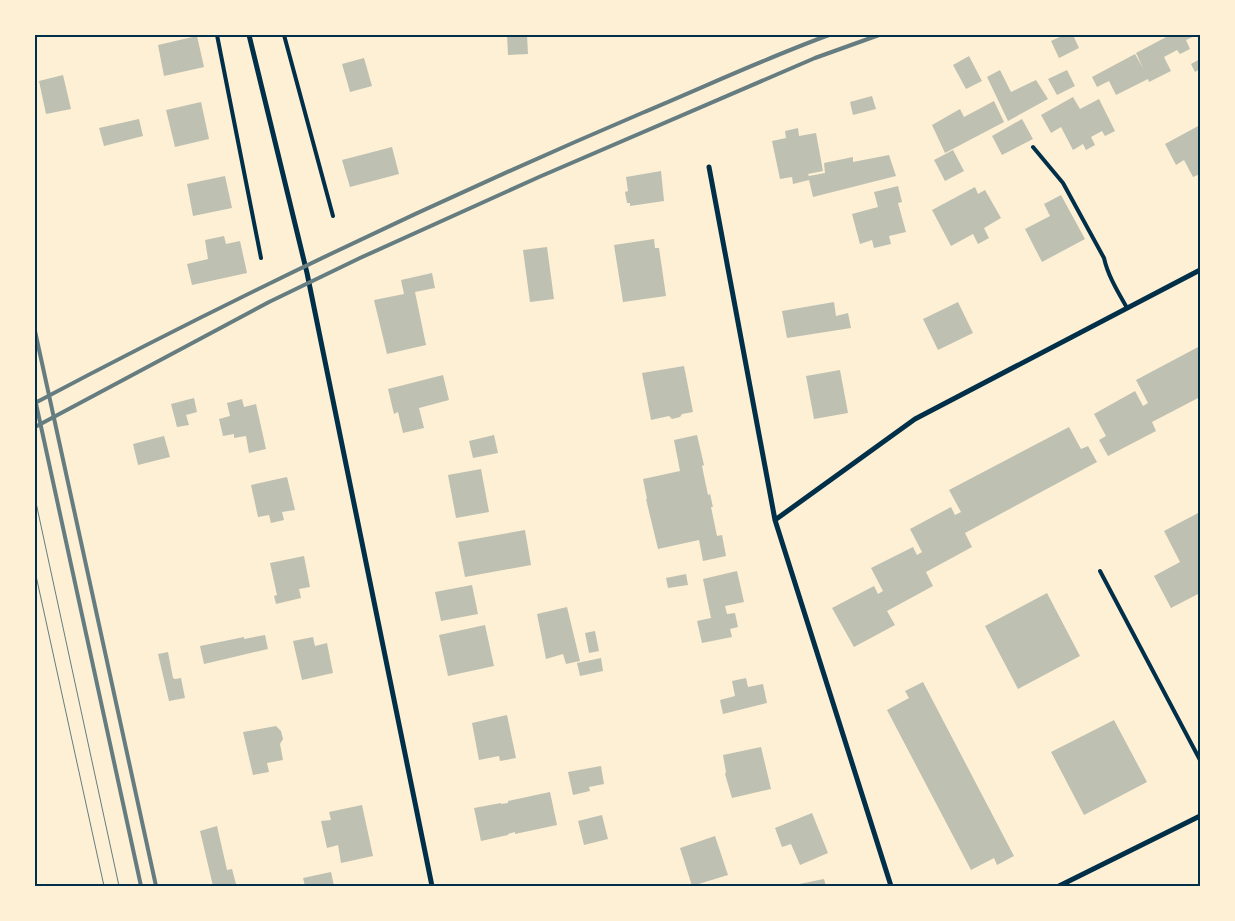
<svg xmlns="http://www.w3.org/2000/svg" width="1235" height="921" font-family="Overpass,sans-serif">
  <style>
    .building { fill: #bec0b2 }
    .lines { fill: none; stroke-linecap: round; stroke-linejoin: round }
    .service { stroke: #003049; stroke-width: 4 }
    .minor { stroke: #003049; stroke-width: 5 }
    .tram { stroke: #657d81; stroke-width: 1 }
    .rail { stroke: #657d81; stroke-width: 4 }
    .neatline { fill: none; stroke: #003049; stroke-width: 2 }
  </style>
  <rect width="100%" height="100%" fill="#fdf0d5"/>
  <path class="building" d="M507 35H527L528 54 508 55Z
    M1064 35H1073L1079 48 1059 58 1051 41Z
    M1170 35H1197L1186 40 1190 49 1180 54 1177 50 1164 57 1171 71 1149 82 1148 79 1116 95 1109 81 1097 87 1092 77 1135 54 1143 68 1136 53Z
    M197 36 204 67 164 76 158 45Z
    M969 56 982 81 966 89 953 65Z
    M364 58 372 86 350 92 342 64Z
    M1200 59V69L1195 72 1191 64Z
    M1000 70 1011 92 1036 80 1048 99 1008 121 987 77Z
    M1067 70 1075 86 1057 95 1048 79Z
    M63 75 71 109 46 114 39 81Z
    M872 96 876 109 853 115 850 102Z
    M1073 97 1080 109 1099 99 1115 131 1105 136 1102 131 1091 137 1095 145 1086 150 1083 144 1073 150 1061 127 1051 133 1041 115Z
    M994 101 1004 122 945 153 932 125 960 109 964 117Z
    M201 102 209 139 175 147 166 110Z
    M139 119 143 136 104 146 99 128Z
    M1022 119 1033 139 1002 155 992 136Z
    M1200 125V174L1193 177 1184 160 1176 165 1165 144Z
    M798 128 799 136 816 133 823 171 808 174 809 176 825 173 824 163 853 157V162L889 155 896 176 813 197 809 180 793 184 792 177 780 179 772 141 786 138 785 131Z
    M392 147 399 174 350 187 342 160Z
    M953 150 964 171 945 181 934 160Z
    M661 171 664 201 630 206V203H627L625 192 628 191 626 177Z
    M225 176 232 208 193 216 187 184Z
    M898 186 902 202 898 203 906 232 889 236 891 244 874 248 872 240 860 244 852 214 878 207 874 192Z
    M975 187 978 194 985 190 1001 218 984 228 989 238 978 244 973 234 951 246 932 210Z
    M1061 195 1085 239 1042 262 1025 229 1050 216 1044 204Z
    M224 236 226 244 240 241 247 273 192 285 187 264 208 259 205 240Z
    M654 239 655 248H659L666 296 623 302 614 245Z
    M547 247 554 299 530 302 523 250Z
    M432 273 435 288 415 292 426 345 387 354 374 300 404 294 401 280Z
    M834 302 836 316 848 313 851 328 787 338 782 311Z
    M958 302 973 333 938 350 923 319Z
    M1200 346V397L1152 422 1156 431 1108 456 1099 440 1106 436 1094 414 1135 391 1143 406 1148 403 1136 380Z
    M684 366 693 412 682 414 680 417 672 419 669 416 651 420 642 373Z
    M840 370 848 413 814 419 806 376Z
    M443 375 449 400 419 408 424 428 403 433 398 412 394 414 388 389Z
    M194 398 197 412 186 415 189 425 177 427 171 404Z
    M242 399 244 407 256 404 266 449 249 453 246 436 234 438V434L223 436 219 419 230 416 227 403Z
    M1069 427 1081 449 1088 446 1097 462 965 533 972 547 926 572 933 586 887 611 895 625 854 647 832 608 874 586 878 594 883 591 871 568 913 547 917 555 922 552 910 529 951 507 955 515 961 512 949 490Z
    M494 435 498 453 473 458 469 441Z
    M697 435 704 465 702 466 708 495 710 494 713 507H711L717 536 722 535 726 556 703 561 699 540 658 549 646 499H647L643 479 680 471 674 440Z
    M164 436 170 457 138 465 133 444Z
    M481 469 489 512 456 518 448 475Z
    M287 477 295 510 282 512 284 520 271 523 269 515 258 517 251 485Z
    M1200 512V593L1171 608 1154 576 1180 562 1164 531Z
    M525 530 531 565 465 577 458 542Z
    M304 556 310 587 299 589 301 598 276 604 274 596 277 595 270 563Z
    M737 571 744 602 725 606 727 614 735 613 738 627 730 629 732 637 702 643 697 621 711 618 703 579Z
    M686 574 688 585 668 588 666 578Z
    M472 585 478 614 441 621 435 592Z
    M1047 593 1080 656 1018 689 985 626Z
    M567 607 580 661 566 664 563 654 546 659 537 614Z
    M485 625 494 666 448 676 439 635Z
    M595 631 599 651 589 653 585 633Z
    M265 635 268 649 204 664 200 646 244 637V639Z
    M313 637 315 646 327 643 333 673 302 680 293 641Z
    M168 652 173 678 175 679 181 678 185 698 169 701 158 654Z
    M601 658 603 671 580 676 577 663Z
    M746 678 748 687 763 684 767 703 723 714 720 700 735 696 732 681Z
    M923 682 1014 856 997 865 994 858 971 870 887 710 909 698 905 691Z
    M507 715 516 758 500 761 499 756 479 760 472 723Z
    M1114 720 1147 782 1084 815 1051 752Z
    M276 726 281 731 283 739 280 744 283 760 267 763 269 772 253 775 243 732Z
    M761 747 771 789 732 798 725 774 726 772 723 755Z
    M601 766 604 784 589 787 590 791 573 795 568 772Z
    M550 792 557 825 515 834V832L508 834V835L481 841 474 808 501 803V804L508 803V801Z
    M362 805 373 856 341 863 338 845 327 848 321 821 331 820 329 812Z
    M812 813 828 853 800 865 791 844 782 847 775 828Z
    M602 815 608 839 584 845 578 821Z
    M217 826 227 870 232 869 236 884 213 886 200 831Z
    M715 836 728 875 692 886 680 848Z
    M331 872 334 886H305L303 878Z
    M824 879 826 886H794V885Z"/>
  <g class="lines">
    <path class="service" d="M217 35 261 258
      M284 35 333 216
      M1033 147 1063 183 1104 258C1108 276 1118 292 1127 308
      M1100 571 1200 760"/>
    <path class="minor" d="M249 35 307 273 432 886
      M709 167 775 520 891 886
      M775 520 915 419 1200 270
      M1059 886 1200 816"/>
    <path class="tram" d="M35 498 119 886
      M35 571 104 886"/>
    <path class="rail" d="M35 331 156 886
      M35 399 141 886
      M35 403C233 298 436 201 642 113 704 87 766 58 829 35
      M35 427 269 302 360 258 539 177 815 58 879 35"/>
  </g>
  <rect width="1235" height="921" fill="none" stroke="#fdf0d5" stroke-width="72"/>
  <rect x="36" y="36" width="1163" height="849" class="neatline"/>
</svg>
